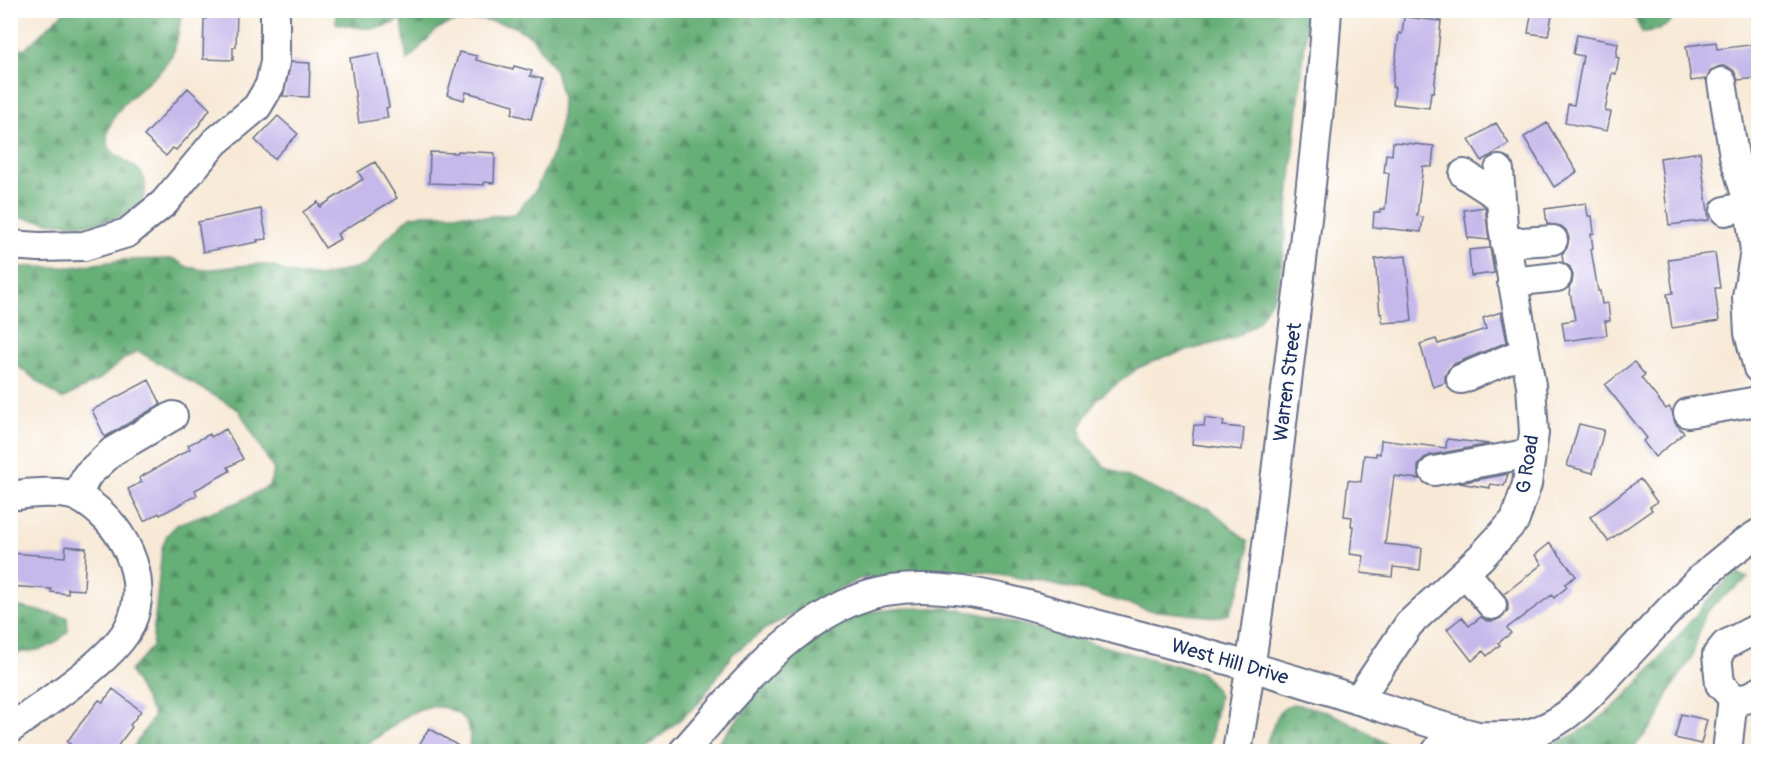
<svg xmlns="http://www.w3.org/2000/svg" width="1769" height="762" font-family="Pangolin,sans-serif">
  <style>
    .forest { fill: url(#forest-firs); stroke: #406f6a; stroke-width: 1.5 }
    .building { fill: #c5b8ea }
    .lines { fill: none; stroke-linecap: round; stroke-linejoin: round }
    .minor-casing { stroke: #687088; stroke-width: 32 }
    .minor { stroke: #fff; stroke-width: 28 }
    .labels { text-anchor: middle; stroke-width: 5; stroke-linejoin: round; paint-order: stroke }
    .street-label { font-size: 20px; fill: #1b2f5e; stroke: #fff }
  </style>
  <defs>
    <pattern id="forest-firs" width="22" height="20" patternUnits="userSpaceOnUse" patternTransform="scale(1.5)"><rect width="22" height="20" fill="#66af77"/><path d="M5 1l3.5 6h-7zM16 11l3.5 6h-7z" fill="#538f65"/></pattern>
  </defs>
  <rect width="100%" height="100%" fill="#fff"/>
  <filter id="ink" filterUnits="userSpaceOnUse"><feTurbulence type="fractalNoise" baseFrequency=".0167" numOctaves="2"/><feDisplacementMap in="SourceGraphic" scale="12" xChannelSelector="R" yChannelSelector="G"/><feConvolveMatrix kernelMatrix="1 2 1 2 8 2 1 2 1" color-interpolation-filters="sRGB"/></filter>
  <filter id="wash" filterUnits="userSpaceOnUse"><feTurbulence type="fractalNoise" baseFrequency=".008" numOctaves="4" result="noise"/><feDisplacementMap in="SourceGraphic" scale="24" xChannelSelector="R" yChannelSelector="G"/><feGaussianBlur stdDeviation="1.35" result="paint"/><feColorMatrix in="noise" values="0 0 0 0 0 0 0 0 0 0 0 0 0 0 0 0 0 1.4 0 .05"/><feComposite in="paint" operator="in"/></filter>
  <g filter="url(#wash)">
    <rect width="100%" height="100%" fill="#f7e9d6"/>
    <path class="forest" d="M65 11H182C179 24 178 43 172 55 158 81 127 93 113 119 91 162 137 155 144 179 154 212 106 223 83 224 64 226 31 219 11 216L10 49 26 48Z
      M336 11H1308L1282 267 1274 296 1258 322 1234 338 1164 357 1138 368 1097 399 1080 427 1084 441 1104 466 1180 501 1210 509 1247 541C1251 568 1239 590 1229 614L1216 617 1148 610 1089 592 1000 574 970 571 859 579 765 629 732 655 699 703 643 751H467C471 743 471 733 467 724 463 715 456 711 446 708 406 698 384 746 346 751 338 753 327 749 319 748 311 748 303 750 295 752L131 751 154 716 130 671 152 647 162 548 167 535 178 524 239 502 269 486 274 470 239 410 138 351 124 359 100 379 62 399 11 361V267H73L123 260 174 259 187 267 203 270 258 264 273 266 287 273 320 277 366 265 384 241 410 217 424 214H468L483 217 515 214 535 191 554 151 561 120 562 99 555 70 531 36 511 25 482 20 450 23 437 29 407 61 402 19C379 32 360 29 336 23Z
      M1631 11H1680C1668 26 1662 31 1642 32Z
      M1734 573 1748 578 1713 605 1704 616 1692 657 1668 694 1657 720 1631 751H1528C1623 733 1669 635 1734 573Z
      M11 605 67 617 68 631C51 651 36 651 11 653Z
      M905 608H949L978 613 1200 672 1211 683 1219 696 1209 751 711 752 756 696 777 675 816 630 859 613Z
      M1292 704C1328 707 1363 728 1392 748L1394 751H1263L1279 712Z"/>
    <g id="blocks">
      <path class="building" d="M206 10H237L236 47H233V60L203 59 204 19H206Z
        M1532 10H1553L1548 36 1528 33Z
        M1404 17 1441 21 1434 92H1431L1429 108 1393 104 1395 87H1392L1399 33 1402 34Z
        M1577 35 1618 43 1616 57 1619 58 1616 74 1612 73 1605 111 1611 112 1607 131 1565 123 1568 104 1574 105 1583 56 1573 54Z
        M1716 42 1717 49 1758 44V78L1738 80 1734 71 1727 66H1720L1711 70 1706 81V79L1691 81 1686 46Z
        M459 52 477 56 476 60 513 70 514 66 532 71 530 76 542 79 531 119 512 114 514 105 466 92 464 100 447 95Z
        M379 53 389 107 386 108 388 118 359 123 350 58Z
        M291 62 310 63 309 97 283 96Z
        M188 88 210 109 199 125 176 150 173 148 166 156 144 136Z
        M278 116 298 134 274 159 255 140Z
        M1496 123 1509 144 1482 161 1469 140Z
        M1547 123 1577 172 1554 187 1524 137Z
        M1393 142 1434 146 1432 167 1423 166 1417 216 1423 217 1421 232 1373 227 1374 212H1380V209H1385L1389 173H1384L1386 154 1392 155Z
        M458 151 495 153 494 183 484 182V185L429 183 430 152 457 153Z
        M1700 152 1709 220 1669 225 1660 158Z
        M375 162 397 198 337 234 340 239 325 248 303 212 318 202 320 207 363 179 358 172Z
        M1586 203 1588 216H1592L1594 233 1591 234 1593 248 1591 249 1598 291H1600L1602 304 1608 303 1610 321H1605L1607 335 1565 341 1562 322 1575 320 1569 287 1572 283 1573 275 1570 267 1563 262 1562 254 1567 248 1569 238 1566 230 1561 226 1547 224 1545 209Z
        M1485 207 1489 240 1470 238 1468 239 1464 210Z
        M261 209 267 239 257 240 258 242 203 252 198 222Z
        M1490 248 1494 273 1471 276 1469 250Z
        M1715 253 1720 288H1715L1719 321 1672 328 1667 294 1673 293 1668 259Z
        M1406 256 1412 321 1382 323V314H1380L1375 259Z
        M1501 312 1507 342 1454 364 1448 370 1445 376V383L1433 387 1420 344 1436 339 1438 344 1486 329 1483 318Z
        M1634 362 1645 375 1641 378 1666 409 1669 407 1672 411 1675 423 1684 433 1655 457 1643 441 1647 438 1605 385Z
        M149 380 161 404 105 437 92 410Z
        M1205 418 1224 421 1223 426 1244 428 1242 450 1192 444 1194 425 1204 426Z
        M1579 424 1604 430 1593 473 1567 466Z
        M226 429 243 459 228 467 230 471 195 490 197 495 160 515 159 513 144 521 128 489 142 482 139 478 190 449 188 445 210 434 211 437Z
        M1447 439 1489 444 1431 455 1424 458 1418 466V473L1420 479 1394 476 1385 544 1422 548 1420 570 1393 567 1392 577 1361 573 1364 556 1350 554 1353 526H1351L1352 517 1344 516 1348 480 1361 482 1364 455 1376 456V453L1380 454 1381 440 1446 448Z
        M1508 474 1504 486 1490 484V488L1459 483Z
        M1640 479 1657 502 1650 507 1652 510 1608 541 1590 517Z
        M1550 543 1576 576 1565 584 1567 587 1554 598 1552 595 1507 628 1511 633 1498 643 1500 645 1487 656 1483 651 1472 661 1447 629 1462 617 1469 626 1481 617 1487 621H1494L1503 617 1508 610V603L1504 594 1542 564 1535 555Z
        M66 546 86 548 84 590 68 589V594L51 592V589L10 586V553L65 557Z
        M113 689 141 711 130 725 132 727 113 752H63L70 744 67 742 74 732 99 700 103 702Z
        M1681 714 1707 720 1701 744 1675 738Z
        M429 728 468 752H415Z"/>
    </g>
  </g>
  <g filter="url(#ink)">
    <use href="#blocks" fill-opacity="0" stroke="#687088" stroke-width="1.5"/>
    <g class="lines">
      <defs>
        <path id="minor" d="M1722 82 1734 156 1749 205 1755 251 1747 297 1749 333 1758 368
          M1464 174 1501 198
          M1725 211 1749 205
          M1505 243 1553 240
          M10 245 39 247 84 246 127 233 164 203 215 142 257 107 270 85 275 62V10
          M1512 282 1557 277
          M1461 379 1525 352
          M1688 413 1758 401
          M1434 471 1531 453
          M10 496C27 493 63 490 78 497 122 520 152 578 130 625 115 659 42 705 10 729
          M77 496 87 475 113 451 173 416
          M1465 572 1492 605
          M1758 628 1725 645 1717 655 1720 684 1733 698 1746 699 1758 692
          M1358 700 1409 624 1481 557 1515 520 1527 484 1534 433 1531 385 1503 227 1499 170
          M683 752C735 694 781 631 855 600 929 569 1026 605 1099 625 1177 645 1254 667 1330 691 1379 706 1428 724 1478 736 1497 736 1519 738 1537 731 1571 719 1594 690 1618 665 1662 619 1704 567 1758 534
          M1237 752C1258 626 1273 499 1288 373 1303 252 1319 132 1327 10
          M1436 752 1452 730
          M1727 752 1733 698"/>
      </defs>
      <use href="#minor" class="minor-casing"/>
      <use href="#minor" class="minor"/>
    </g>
  </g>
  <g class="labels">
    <g class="street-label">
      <text transform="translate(1287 382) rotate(-83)" y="7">Warren Street</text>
      <text transform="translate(1527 464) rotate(-81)" y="7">G Road</text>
      <text transform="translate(1230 661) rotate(16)" y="7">West Hill Drive</text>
    </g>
  </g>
  <rect width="1769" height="762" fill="none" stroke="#fff" stroke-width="36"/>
</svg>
